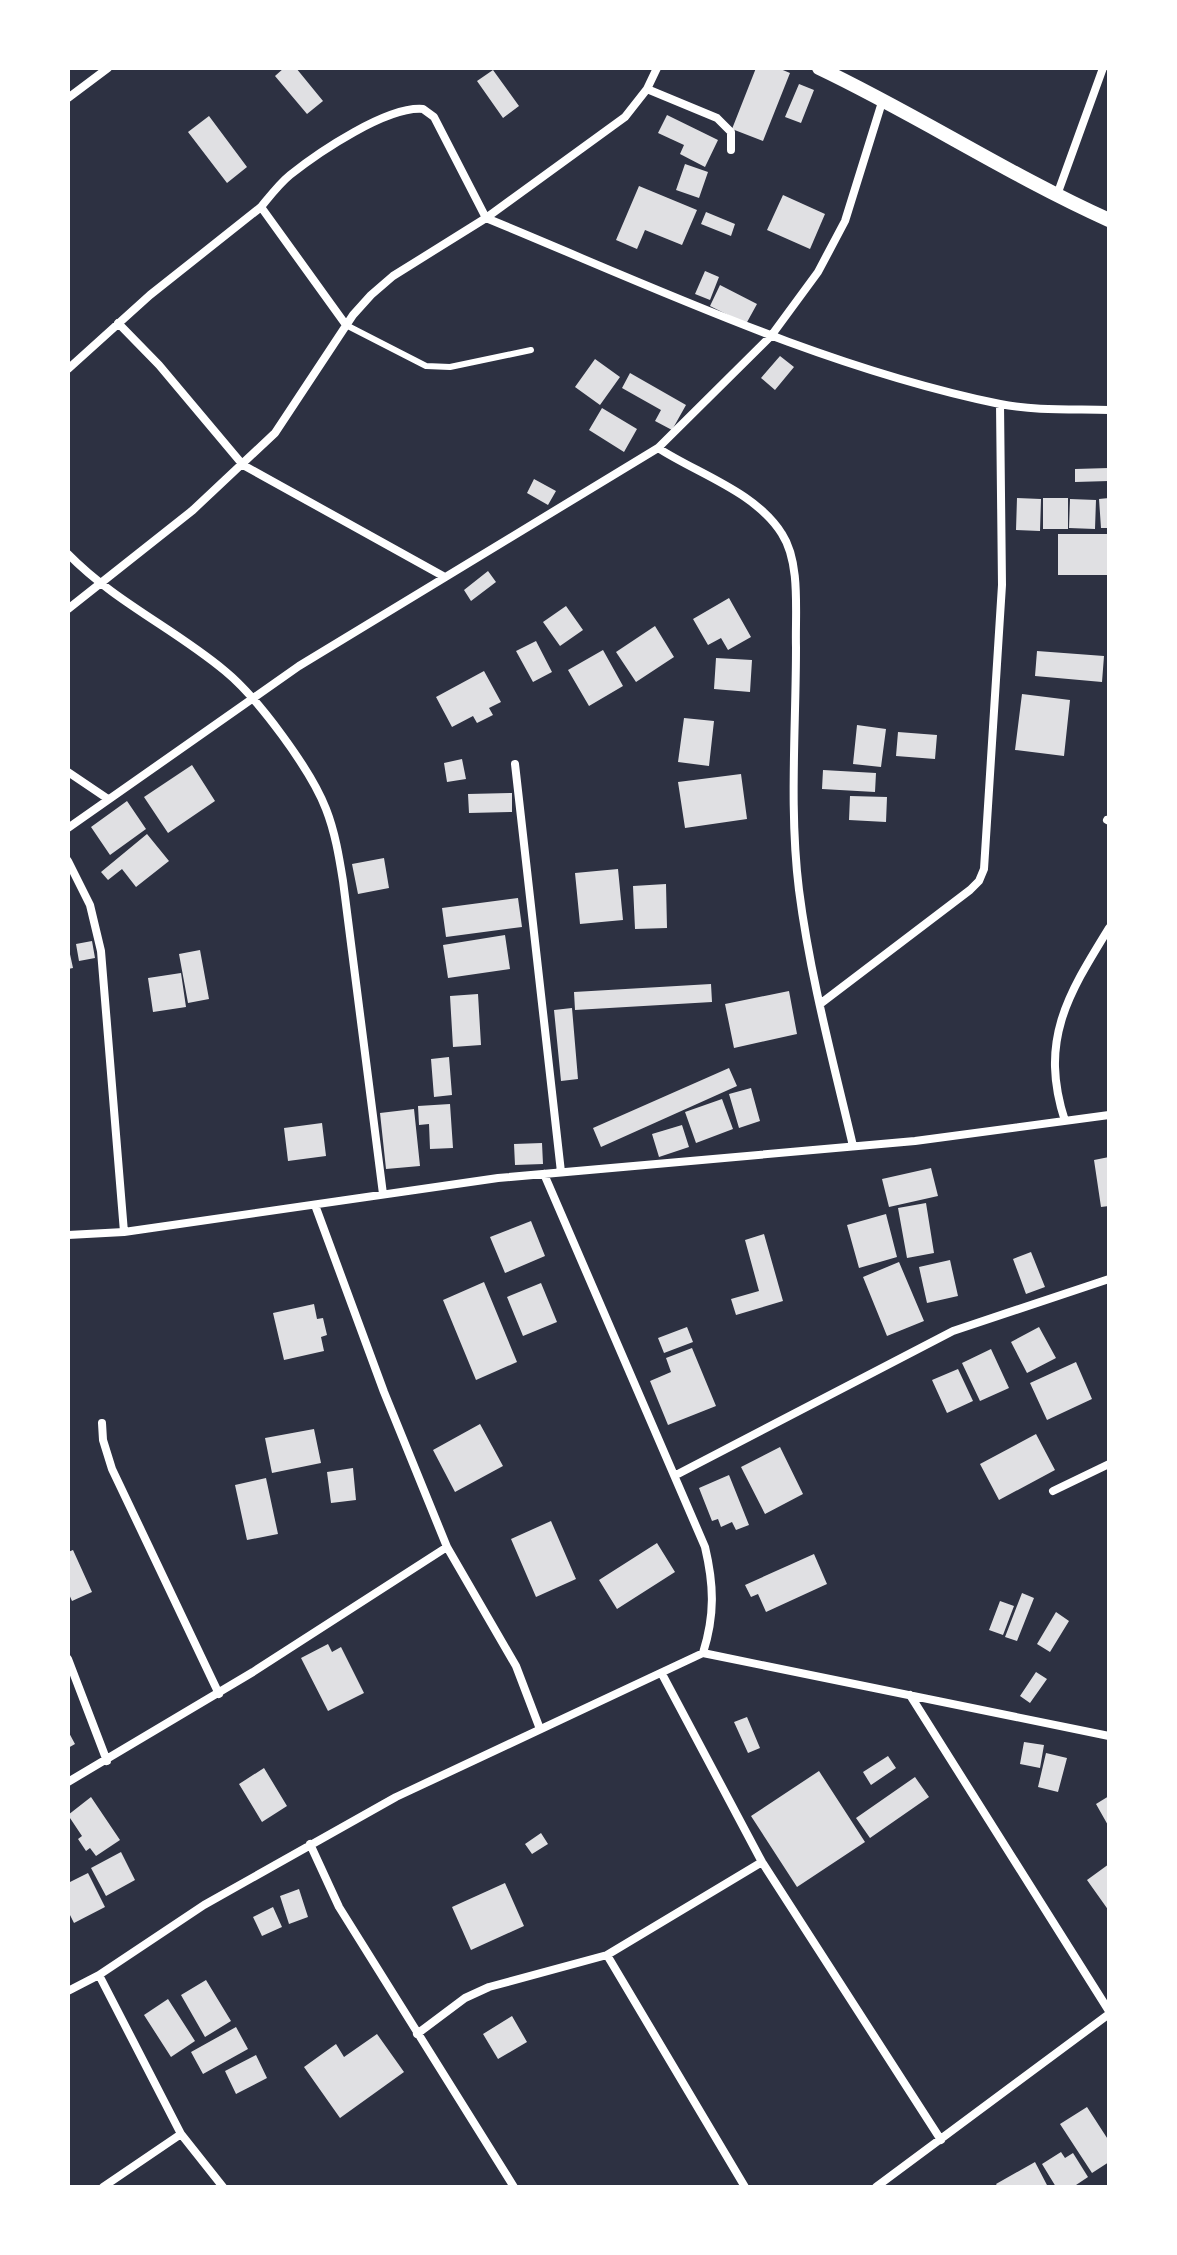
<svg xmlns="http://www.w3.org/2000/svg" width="1177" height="2255" font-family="Raleway,sans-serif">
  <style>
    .building { fill: #e0e0e3 }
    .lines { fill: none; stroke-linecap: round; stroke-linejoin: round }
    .service { stroke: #fff; stroke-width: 6 }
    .minor { stroke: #fff; stroke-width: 8 }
    .tertiary { stroke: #fff; stroke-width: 14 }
  </style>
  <rect width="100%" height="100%" fill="#2d3142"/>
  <path class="building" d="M284 68H296L323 101 307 114 275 76Z
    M756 68H778L790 73 763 141 732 129Z
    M493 70 519 106 503 118 477 81Z
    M799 84 814 90 801 123 785 117Z
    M667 115 718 140 705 167 680 154 684 145 658 133Z
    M209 116 247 167 227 183 188 132Z
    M685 164 708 172 699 198 676 190Z
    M639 186 697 210 682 245 645 230 637 249 616 240Z
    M783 195 825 214 810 249 767 230Z
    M706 212 735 224 731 236 701 224Z
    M705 271 719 277 710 300 695 294Z
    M720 285 757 304 746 324 710 306Z
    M780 356 794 367 775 390 761 378Z
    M595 359 620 377 600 405 575 387Z
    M630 373 686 405 672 430 655 421 661 410 622 388Z
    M602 408 637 429 624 452 589 430Z
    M1109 468V481L1075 482V469Z
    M534 479 556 491 548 505 527 493Z
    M1017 498 1041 499 1040 531 1016 530Z
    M1043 498H1068V529H1043Z
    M1109 498V528H1101L1099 499Z
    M1070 499 1096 500 1095 529 1069 528Z
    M1058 534H1109V575H1058Z
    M488 571 496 582 471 601 464 590Z
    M729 598 751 637 728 650 721 638 708 645 693 619Z
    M566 606 583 630 560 646 543 622Z
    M655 626 674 657 636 682 616 652Z
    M536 641 552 672 533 682 516 651Z
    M603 650 623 686 589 706 568 670Z
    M1037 651 1104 656 1102 682 1035 676Z
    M716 658 752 660 750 692 714 689Z
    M484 671 501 702 489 708 493 715 477 723 473 716 452 727 436 697Z
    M1022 694 1070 700 1064 756 1015 750Z
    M684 718 714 721 709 766 678 762Z
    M857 725 886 729 881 767 853 764Z
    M898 732 937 735 935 759 896 756Z
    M462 759 466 779 447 782 444 763Z
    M192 765 215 801 168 833 144 797Z
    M823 770 876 773 875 792 822 789Z
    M741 774 747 819 685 828 678 782Z
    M512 793V812L469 813 468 794Z
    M850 796 887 797 886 822 849 820Z
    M127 801 146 829 110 855 91 827Z
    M147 834 169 861 136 887 122 869 108 880 101 872Z
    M384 858 389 888 358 894 352 864Z
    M618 869 623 920 580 924 575 873Z
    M666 884 667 928 635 929 633 886Z
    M518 898 522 927 446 937 442 908Z
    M505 935 510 969 448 978 443 945Z
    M92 941 95 958 79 961 76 944Z
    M68 945 73 968 68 969Z
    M200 950 209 999 188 1003 179 954Z
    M181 973 186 1007 153 1012 148 978Z
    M711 984 712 1002 575 1010 574 992Z
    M789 991 797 1034 734 1048 725 1004Z
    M478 994 481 1045 453 1047 450 996Z
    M572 1008 578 1079 561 1081 554 1010Z
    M449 1057 452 1095 434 1097 431 1059Z
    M729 1068 737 1086 601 1147 593 1128Z
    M751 1088 760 1121 739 1128 729 1094Z
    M722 1099 733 1129 696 1143 685 1112Z
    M450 1104 453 1148 430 1149 429 1124 419 1125 418 1106Z
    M414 1109 420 1166 386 1169 380 1113Z
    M322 1123 326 1156 288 1161 284 1128Z
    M682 1125 689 1147 659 1157 652 1134Z
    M542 1143 543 1164 515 1165 514 1144Z
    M1109 1157V1206L1101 1207 1094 1160Z
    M931 1168 938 1196 889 1207 882 1179Z
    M926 1203 934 1253 907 1258 898 1208Z
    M886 1214 897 1257 859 1268 847 1225Z
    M531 1221 545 1256 505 1273 490 1237Z
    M764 1234 783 1301 736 1315 731 1299 759 1291 745 1240Z
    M1031 1252 1045 1287 1026 1294 1013 1259Z
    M950 1260 958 1296 927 1303 919 1267Z
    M899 1262 924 1321 887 1336 863 1277Z
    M484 1282 517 1362 476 1380 443 1300Z
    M541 1283 557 1322 523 1336 507 1297Z
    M314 1304 317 1319 323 1318 327 1335 321 1337 324 1351 284 1360 273 1313Z
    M687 1327 693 1342 664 1353 658 1338Z
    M1039 1327 1056 1358 1027 1373 1011 1342Z
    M692 1348 716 1406 668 1425 650 1381 671 1372 666 1358Z
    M991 1349 1009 1388 980 1401 962 1363Z
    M1076 1362 1092 1399 1047 1420 1030 1383Z
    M958 1369 973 1401 947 1413 932 1380Z
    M480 1424 503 1466 455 1492 433 1450Z
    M314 1429 321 1463 272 1473 265 1438Z
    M1036 1434 1055 1470 999 1500 980 1464Z
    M780 1447 803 1494 765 1514 741 1467Z
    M353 1468 356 1500 331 1503 327 1472Z
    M729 1475 749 1525 736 1530 732 1522 721 1527 718 1519 712 1521 699 1488Z
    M266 1478 278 1534 247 1540 235 1485Z
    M551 1521 576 1579 536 1597 511 1539Z
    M657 1543 675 1572 617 1609 599 1580Z
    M73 1550 92 1592 72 1601 68 1592V1552Z
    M814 1554 827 1584 766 1612 758 1594 751 1597 745 1585Z
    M1022 1593 1034 1598 1017 1641 1005 1637Z
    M1000 1601 1014 1606 1003 1635 989 1630Z
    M1056 1612 1069 1621 1050 1652 1037 1644Z
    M328 1644 332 1652 341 1647 364 1693 328 1711 301 1658Z
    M1036 1672 1047 1679 1030 1703 1020 1696Z
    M747 1717 760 1748 748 1753 734 1722Z
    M68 1731 75 1744 68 1748Z
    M1024 1742 1044 1745 1040 1768 1020 1764Z
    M1046 1753 1067 1758 1058 1792 1038 1787Z
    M888 1756 896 1768 871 1785 863 1772Z
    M264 1768 287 1806 262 1822 239 1784Z
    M819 1771 865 1842 797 1887 751 1816Z
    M915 1777 929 1797 870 1838 856 1818Z
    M1109 1796V1827L1096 1804Z
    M91 1797 120 1840 96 1856 90 1848 86 1851 78 1839 82 1836 68 1815Z
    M541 1833 548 1844 532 1854 525 1844Z
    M121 1852 135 1880 106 1896 91 1868Z
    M1109 1864V1911L1087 1880Z
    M88 1873 105 1907 74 1923 68 1911V1883Z
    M505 1883 524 1926 471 1950 452 1907Z
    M299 1889 308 1917 289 1924 280 1896Z
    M273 1907 282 1927 262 1936 253 1917Z
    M206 1980 231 2021 205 2037 181 1995Z
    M168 1999 195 2041 171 2057 144 2015Z
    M512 2016 527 2042 498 2059 483 2034Z
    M236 2027 248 2049 203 2074 191 2052Z
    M377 2034 404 2072 340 2118 304 2067 336 2044 344 2057Z
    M256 2055 267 2078 236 2094 225 2071Z
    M1087 2107 1109 2141V2162L1092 2173 1060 2124Z
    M1061 2152 1065 2158 1073 2153 1088 2177 1073 2187H1056L1042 2164Z
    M1035 2162 1048 2187H998L996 2184Z"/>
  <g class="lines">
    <path class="service" d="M346 325 426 366 450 367 531 350"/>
    <path class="minor" d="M647 89 717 118 731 132V150
      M68 98 108 68
      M1057 195 1103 68
      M118 323 159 365 243 465 443 576
      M346 325 261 207C270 196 279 184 290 175 319 152 387 106 423 109L434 117 486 218C654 287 821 367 1000 404 1035 411 1073 409 1109 410
      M68 369 150 295 261 207
      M658 448C698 474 756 492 782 534 801 563 795 614 796 647 796 728 789 810 799 890 810 976 833 1061 853 1146
      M68 554C115 602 175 629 225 671 258 698 311 770 326 809 335 832 339 856 343 881L383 1194
      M68 609 193 510 275 433 353 315 371 295 393 276 486 218 625 117 647 89 657 68
      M515 764 561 1172
      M68 772 108 799
      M1107 820 1109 821
      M68 828 299 666 658 448 771 336 818 272 845 221 883 99
      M68 861 90 905 101 951 124 1232
      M820 1004 970 890 979 881 984 869 1002 585 1000 404
      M1065 1121C1039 1041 1067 996 1109 928
      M544 1174 705 1547C714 1585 715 1615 703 1653
      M315 1205 384 1392 447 1547 516 1666 540 1729
      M68 1235 124 1232 498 1178 915 1141 1109 1115
      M102 1423 103 1440 112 1469 219 1694
      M676 1475 953 1331 1109 1279
      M1053 1491 1109 1464
      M68 1659 107 1761
      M662 1674 762 1862 941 2140
      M910 1695 1109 2011
      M68 1782 253 1672 447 1547
      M310 1844 339 1907 514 2187
      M607 1955 745 2187
      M99 1975 181 2134 223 2187
      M68 1991 99 1975 204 1905 396 1797 703 1653 1109 1736
      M417 2034 465 1998 489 1987 607 1955 762 1862
      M103 2187 181 2134
      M876 2187 1109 2014"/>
    <path class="tertiary" d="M819 68C918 115 1009 175 1109 220"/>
  </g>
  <rect width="1177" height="2255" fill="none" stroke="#ffffff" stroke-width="140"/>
</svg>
